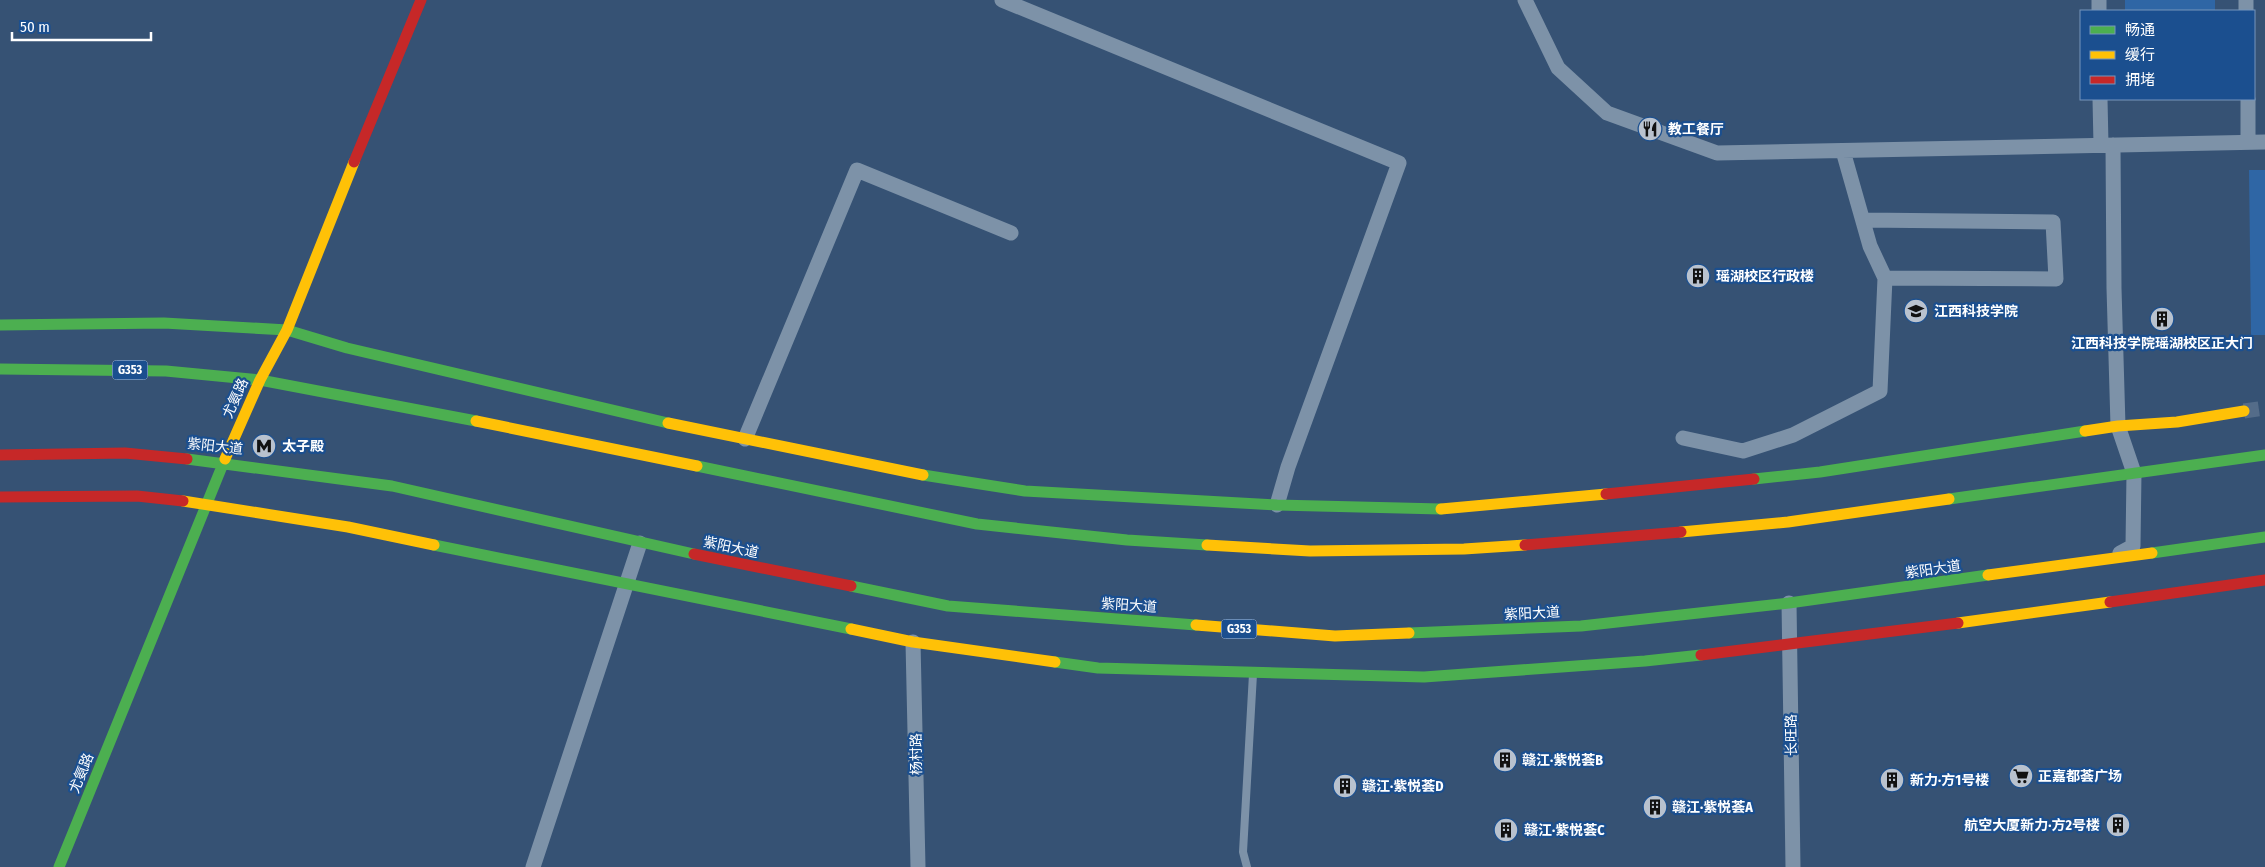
<svg xmlns="http://www.w3.org/2000/svg" width="2265" height="867" font-family="'Fira Sans Condensed','Noto Sans SC',sans-serif">
<style>
.green{fill:#2f66a5}
.lines{fill:none;stroke-linecap:round;stroke-linejoin:round}
.street-tunnel{stroke:#546c89;stroke-width:15;stroke-dasharray:15 8;stroke-linecap:butt}
.lane{stroke:#7d92a8;stroke-width:8}
.street{stroke:#7d92a8;stroke-width:15}
.fast{stroke:#4caf50;stroke-width:11}
.slow{stroke:#ffc107;stroke-width:11}
.jam{stroke:#c62828;stroke-width:11}
.labels{text-anchor:middle;stroke-width:4.5;stroke-linejoin:round;paint-order:stroke}
.shield{fill:#1b4f8f;stroke:#bbcadd;stroke-width:1}
.shield-label{font-size:12px;font-weight:bold;fill:#fff}
.poi-label{font-size:14px;font-weight:bold;fill:#fff;stroke:#1b4f8f;text-anchor:start}
.street-label{font-size:14px;fill:#fff;stroke:#1b4f8f}
</style>
<rect width="100%" height="100%" fill="#365274"/>
<!-- green -->
<path class="green" d="M 2125,0 L 2215,0 L 2215,11 L 2125,11 Z
M 2249,170 L 2265,170 L 2265,335 L 2251,335 Z"/>
<g class="lines">
<!-- street-tunnel -->
<path class="street-tunnel" d="M 2244,411 L 2265,408"/>
<!-- lane -->
<path class="lane" d="M 1247,867 L 1243,852 L 1253,674"/>
<!-- street -->
<path class="street" d="M 1002,0 L 1399,163 L 1288,467 L 1277,505
M 1525,0 L 1558,68 L 1607,113 L 1717,153 L 2265,142
M 2099,0 L 2099,11
M 2246,0 L 2246,11
M 2100,99 L 2101,145
M 2248,99 L 2248,142
M 2113,145 L 2114,288 L 2118,426 L 2134,473 L 2133,546 L 2120,553
M 1863,220 L 2053,222 L 2056,279 L 1885,278
M 1683,438 L 1743,451 L 1793,435 L 1880,391 L 1885,278 L 1870,246 L 1843,151
M 745,439 L 857,170 L 1011,233
M 1789,603 L 1793,867
M 913,642 L 918,867
M 533,867 L 640,543"/>
<!-- fast -->
<path class="fast" d="M 0,325 L 164,323 L 287,330 L 347,348 L 668,423
M 0,369 L 166,371 L 260,380 L 476,421
M 187,459 L 392,486 L 694,554
M 697,466 L 977,524 L 1127,540 L 1207,545
M 923,475 L 1025,491 L 1277,505 L 1441,509
M 1754,479 L 1820,472 L 2085,431
M 1949,499 L 2265,455
M 434,545 L 851,629
M 2152,553 L 2265,537
M 851,586 L 948,606 L 1196,625
M 1409,633 L 1581,626 L 1789,603 L 1988,575
M 1055,662 L 1098,668 L 1424,677 L 1645,661 L 1701,655
M 59,867 L 225,459"/>
<!-- slow -->
<path class="slow" d="M 476,421 L 697,466
M 668,423 L 923,475
M 2085,431 L 2118,426 L 2177,422 L 2244,411
M 225,459 L 260,380 L 287,330 L 354,162
M 183,501 L 348,527 L 434,545
M 1441,509 L 1606,494
M 1681,532 L 1788,522 L 1949,499
M 1207,545 L 1310,551 L 1464,549 L 1525,545
M 1988,575 L 2152,553
M 1958,623 L 2110,602
M 1196,625 L 1335,636 L 1409,633
M 851,629 L 913,642 L 1055,662"/>
<!-- jam -->
<path class="jam" d="M 354,162 L 421,0
M 0,455 L 125,453 L 187,459
M 1606,494 L 1754,479
M 0,497 L 137,496 L 183,501
M 1525,545 L 1681,532
M 694,554 L 851,586
M 2110,602 L 2265,580
M 1701,655 L 1958,623"/>
</g>
<!-- icons -->
<defs>
<g id="restaurant-disc" transform="scale(1.25)"><circle r="9.5" fill="#b9c2ce" stroke="#1b4f8f"/><path d="M-5-6h1v4h1v-4h1v4h1v-4h1v5L-1.5 .5V6h-2V.5L-5-1ZM5-6V6H3V1.5H1.5Q1.5-4 5-6Z" fill="#111"/></g>
<g id="building-disc" transform="scale(1.25)"><circle r="9.5" fill="#b9c2ce" stroke="#1b4f8f"/><path d="M-4-6H4V6H1V3H-1V6H-4ZM-2.5-4.3h1.7v1.8h-1.7ZM.8-4.3h1.7v1.8H.8ZM-2.5-1h1.7V.8h-1.7ZM.8-1h1.7V.8H.8Z" fill="#111"/></g>
<g id="university-disc" transform="scale(1.25)"><circle r="9.5" fill="#b9c2ce" stroke="#1b4f8f"/><path d="M0-5L7-2L0 1L-7-2ZM-4 1L0 2.5L4 1V4Q0 6-4 4Z" fill="#111"/></g>
<g id="metro-disc" transform="scale(1.25)"><circle r="9.5" fill="#b9c2ce" stroke="#1b4f8f"/><path d="M-5.5 5V-5H-3L0 0L3-5H5.5V5H3V-.5L0 4L-3-.5V5Z" fill="#111"/></g>
<g id="supermarket-disc" transform="scale(1.25)"><circle r="9.5" fill="#b9c2ce" stroke="#1b4f8f"/><path d="M-6-5.5h2.5l.6 2H6L4.5 2H-2.5L-4.4-4H-6ZM-1.5 3.2a1.3 1.3 0 1 0 .1 0ZM3 3.2a1.3 1.3 0 1 0 .1 0Z" fill="#111"/></g>
</defs>
<g fill-rule="evenodd">
<use href="#restaurant-disc" x="1650" y="129"/>
<use href="#building-disc" x="1698" y="276"/>
<use href="#university-disc" x="1916" y="311"/>
<use href="#building-disc" x="2162" y="319"/>
<use href="#metro-disc" x="264" y="446"/>
<use href="#building-disc" x="1505" y="760"/>
<use href="#supermarket-disc" x="2021" y="776"/>
<use href="#building-disc" x="1892" y="780"/>
<use href="#building-disc" x="1345" y="786"/>
<use href="#building-disc" x="1655" y="807"/>
<use href="#building-disc" x="2118" y="825"/>
<use href="#building-disc" x="1506" y="830"/>
</g>
<g class="labels">
<!-- shield labels -->
<g class="shield">
<rect x="112.5" y="360.5" width="35" height="19" rx="4"/>
<rect x="1221.5" y="619.5" width="35" height="19" rx="4"/>
</g>
<g class="shield-label">
<text x="130" y="374">G353</text>
<text x="1239" y="633">G353</text>
</g>
<!-- poi labels -->
<g class="poi-label">
<text x="1668" y="134">教工餐厅</text>
<text x="1716" y="281">瑶湖校区行政楼</text>
<text x="1934" y="316">江西科技学院</text>
<text x="2162" y="348" text-anchor="middle">江西科技学院瑶湖校区正大门</text>
<text x="282" y="451">太子殿</text>
<text x="1522" y="765">赣江·紫悦荟B</text>
<text x="2038" y="781">正嘉都荟广场</text>
<text x="1910" y="785">新力·方1号楼</text>
<text x="1362" y="791">赣江·紫悦荟D</text>
<text x="1672" y="812">赣江·紫悦荟A</text>
<text x="2100" y="830" text-anchor="end">航空大厦新力·方2号楼</text>
<text x="1524" y="835">赣江·紫悦荟C</text>
</g>
<!-- street labels -->
<g class="street-label">
<text transform="translate(235 398) rotate(-66)" y="5">尤氨路</text>
<text transform="translate(215 446) rotate(6)" y="5">紫阳大道</text>
<text transform="translate(731 547) rotate(12)" y="5">紫阳大道</text>
<text transform="translate(1933 569) rotate(-8)" y="5">紫阳大道</text>
<text transform="translate(1129 605) rotate(4)" y="5">紫阳大道</text>
<text transform="translate(1532 613) rotate(-3)" y="5">紫阳大道</text>
<text transform="translate(1791 735) rotate(-91)" y="5">长旺路</text>
<text transform="translate(916 754) rotate(-91)" y="5">杨村路</text>
<text transform="translate(81 773) rotate(-68)" y="5">尤氨路</text>
</g>
</g>
<!-- legend -->
<rect x="2080" y="10" width="175" height="90" fill="#1b4f8f" stroke="#7695bc"/>
<rect x="2090" y="26" width="25" height="8" fill="#4caf50" stroke="#7695bc"/>
<text x="2125" y="35" font-size="15" fill="#ffffff">畅通</text>
<rect x="2090" y="51" width="25" height="8" fill="#ffc107" stroke="#7695bc"/>
<text x="2125" y="60" font-size="15" fill="#ffffff">缓行</text>
<rect x="2090" y="76" width="25" height="8" fill="#c62828" stroke="#7695bc"/>
<text x="2125" y="85" font-size="15" fill="#ffffff">拥堵</text>
<!-- scale -->
<path d="M12 32v8h139v-8" fill="none" stroke="#ffffff" stroke-width="2.5"/>
<text x="20" y="32" font-size="15" fill="#ffffff" stroke="#1b4f8f" stroke-width="4" paint-order="stroke">50 m</text>
</svg>
